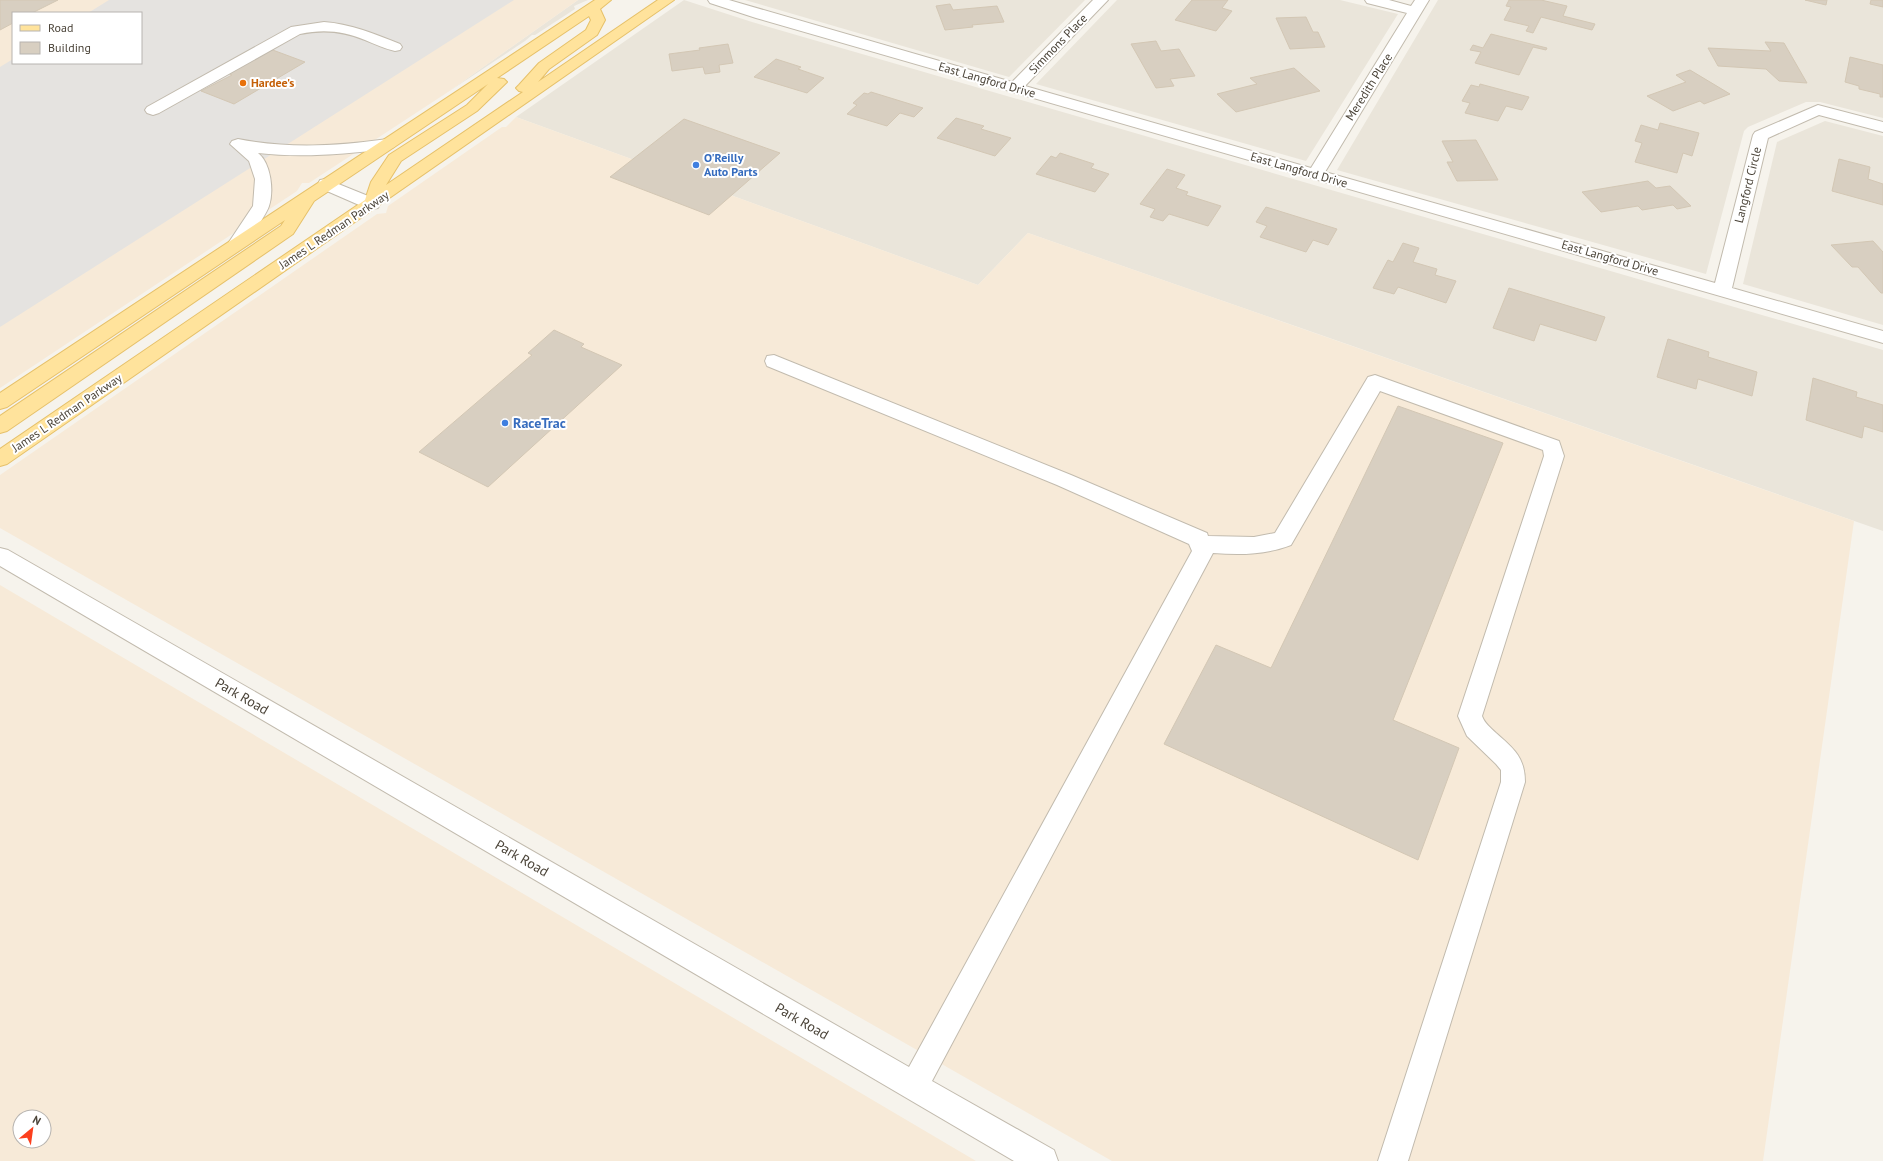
<svg xmlns="http://www.w3.org/2000/svg" width="1883" height="1161" font-family="'PT Sans',sans-serif">
<style>
.residential{fill:#eae5da}
.commercial{fill:#f7ead8;fill-rule:evenodd}
.parking{fill:#e5e3e0}
.building{fill:#d8cfc1;stroke:#d3c7b4}
.lines{fill:none;stroke-linecap:round;stroke-linejoin:round}
.minor-casing{stroke:#c2bbae;stroke-width:2}
.major-casing{stroke:#e6c16a;stroke-width:2}
.minor{fill:#fff;fill-rule:evenodd}
.major{fill:#ffe39c;fill-rule:evenodd}
.food-dot{fill:#e8710a;stroke:#fff;stroke-width:1.5}
.shop-dot{fill:#3f7fe0;stroke:#fff;stroke-width:1.5}
.labels{text-anchor:middle;stroke-width:4;stroke-linejoin:round;paint-order:stroke}
.far-street-label{font-size:12px;fill:#4b4439;stroke:#fff}
.far-food-label{font-size:12px;font-weight:bold;fill:#c56008;stroke:#fff;text-anchor:start}
.far-shop-label{font-size:12px;font-weight:bold;fill:#366cbe;stroke:#fff;text-anchor:start}
.shop-label{font-size:14px;font-weight:bold;fill:#366cbe;stroke:#fff;text-anchor:start}
.street-label{font-size:14px;fill:#4b4439;stroke:#fff}
</style>
<rect width="100%" height="100%" fill="#f6f3ec"/>
<!-- residential -->
<path class="residential" d="M 578,0 L 588,0 L 574,6 L 575,9 L 535,35 L 532,35 L 525,41 L 448,92 Z
M 684,0 L 752,22 L 1883,350 L 1883,531 L 1028,233 L 978,285 L 516,117 Z
M 745,0 L 1085,0 L 1009,77 Z
M 1117,0 L 1340,0 L 1398,14 L 1306,161 L 1036,84 Z
M 1438,0 L 1883,0 L 1883,118 L 1820,102 L 1806,102 L 1748,127 L 1744,131 L 1706,274 L 1337,170 Z
M 1825,121 L 1883,136 L 1883,325 L 1743,284 L 1777,142 Z"/>
<!-- commercial -->
<path class="commercial" d="M 0,0 L 578,0 L 448,92 L 309,183 L 302,183 L 297,191 L 0,388 ZM 13,13 L 141,13 L 141,63 L 13,63 Z
M 516,117 L 978,285 L 1028,233 L 1854,521 L 1763,1161 L 1112,1161 L 0,528 L 0,475 L 377,214 L 386,213 L 388,206 L 502,127 L 506,127 Z
M 0,585 L 976,1161 L 0,1161 ZM 20,1117 L 44,1117 L 44,1141 L 20,1141 Z"/>
<!-- parking -->
<path class="parking" d="M 109,0 L 514,0 L 0,327 L 0,67 L 13,59 L 13,63 L 141,63 L 141,13 L 88,13 Z"/>
<!-- building -->
<path class="building" d="M 0,0 L 58,0 L 32,13 L 13,13 L 13,23 L 0,30 Z
M 1192,0 L 1228,0 L 1222,8 L 1232,11 L 1216,31 L 1175,20 Z
M 1509,0 L 1541,0 L 1567,6 L 1563,16 L 1595,24 L 1592,30 L 1541,17 L 1533,33 L 1526,31 L 1529,26 L 1504,20 L 1511,7 L 1506,6 Z
M 1805,0 L 1827,0 L 1826,5 Z
M 1871,0 L 1883,0 L 1883,7 L 1870,4 Z
M 950,4 L 953,10 L 997,6 L 1004,22 L 972,25 L 973,27 L 945,30 L 936,6 Z
M 1306,17 L 1313,32 L 1318,32 L 1325,47 L 1290,49 L 1276,18 Z
M 1491,34 L 1547,48 L 1546,50 L 1533,47 L 1519,75 L 1475,63 L 1481,52 L 1470,50 L 1473,45 L 1483,48 Z
M 1156,41 L 1161,51 L 1179,49 L 1195,76 L 1170,79 L 1174,86 L 1156,88 L 1131,44 Z
M 1765,42 L 1784,43 L 1807,83 L 1779,81 L 1766,69 L 1718,66 L 1708,48 L 1771,51 Z
M 728,44 L 733,63 L 719,65 L 720,72 L 705,74 L 703,67 L 672,71 L 669,54 L 700,50 L 699,48 Z
M 270,49 L 305,62 L 234,104 L 201,91 L 232,75 L 227,73 L 244,63 L 246,64 Z
M 1850,57 L 1883,65 L 1883,97 L 1880,97 L 1880,94 L 1859,89 L 1859,86 L 1845,82 Z
M 776,59 L 801,67 L 798,69 L 824,78 L 807,93 L 754,77 Z
M 1294,68 L 1320,91 L 1236,112 L 1217,94 L 1257,84 L 1250,78 Z
M 1690,70 L 1730,94 L 1704,104 L 1700,101 L 1673,111 L 1647,96 L 1686,82 L 1676,75 Z
M 1480,84 L 1529,97 L 1522,110 L 1506,106 L 1498,121 L 1465,113 L 1470,103 L 1462,101 L 1471,85 L 1479,87 Z
M 871,92 L 923,108 L 914,117 L 900,113 L 887,126 L 847,114 L 857,105 L 853,103 L 864,93 L 868,94 Z
M 956,118 L 984,126 L 981,129 L 1011,138 L 995,156 L 937,138 Z
M 684,119 L 780,153 L 709,215 L 610,177 Z
M 1660,123 L 1699,133 L 1692,156 L 1683,153 L 1677,173 L 1635,162 L 1642,143 L 1635,141 L 1641,125 L 1658,130 Z
M 1476,140 L 1498,180 L 1457,181 L 1447,162 L 1453,162 L 1442,141 Z
M 1060,153 L 1094,164 L 1091,168 L 1109,174 L 1095,192 L 1036,174 L 1051,156 L 1056,158 Z
M 1839,159 L 1870,167 L 1868,179 L 1883,184 L 1883,205 L 1832,191 Z
M 1167,169 L 1185,175 L 1176,188 L 1188,192 L 1186,195 L 1221,206 L 1208,226 L 1169,214 L 1163,221 L 1150,217 L 1155,209 L 1140,204 Z
M 1648,181 L 1656,188 L 1670,186 L 1691,206 L 1677,209 L 1673,205 L 1642,210 L 1638,206 L 1601,212 L 1582,192 Z
M 1266,207 L 1337,229 L 1328,245 L 1313,240 L 1306,252 L 1260,237 L 1267,226 L 1256,222 Z
M 1873,241 L 1883,252 L 1883,293 L 1881,293 L 1858,267 L 1852,267 L 1831,245 Z
M 1403,243 L 1419,248 L 1413,262 L 1437,269 L 1435,275 L 1456,281 L 1446,303 L 1398,287 L 1394,294 L 1373,288 L 1388,260 L 1393,262 Z
M 1509,288 L 1605,317 L 1596,341 L 1540,324 L 1534,341 L 1493,328 Z
M 554,330 L 584,344 L 581,347 L 622,365 L 488,487 L 419,452 L 532,355 L 528,353 Z
M 1668,339 L 1709,352 L 1708,357 L 1757,372 L 1752,396 L 1698,379 L 1696,389 L 1657,377 Z
M 1813,378 L 1857,392 L 1856,397 L 1883,405 L 1883,432 L 1864,426 L 1862,438 L 1806,420 Z
M 1398,406 L 1503,443 L 1393,720 L 1459,748 L 1418,860 L 1164,744 L 1216,645 L 1271,668 Z"/>
<g class="lines">
<!-- minor casing -->
<g class="minor-casing">
<path id="minor" d="M 708,0 L 729,0 L 1012,82 L 1093,0 L 1108,0 L 1025,86 L 1311,168 L 1407,13 L 1367,3 L 1365,0 L 1389,0 L 1411,6 L 1415,0 L 1429,0 L 1325,172 L 1715,283 L 1753,135 L 1755,132 L 1818,105 L 1883,122 L 1883,132 L 1819,115 L 1768,138 L 1732,288 L 1883,331 L 1883,343 L 756,18 L 710,3 Z
M 324,22 C 351,24 375,34 400,44 L 402,47 L 400,50 L 395,51 C 385,49 375,44 365,40 C 344,31 323,29 300,34 L 159,113 L 153,115 L 147,113 L 145,110 L 147,107 L 291,27 Z
M 238,139 C 289,149 337,146 388,139 L 394,141 L 396,144 L 394,147 L 388,149 C 344,154 302,158 258,153 C 271,163 274,191 269,206 C 266,216 250,236 244,246 L 238,247 L 232,246 L 229,242 L 253,206 L 255,179 L 249,161 L 230,144 L 232,141 Z
M 326,179 L 378,200 L 380,204 L 378,208 L 372,209 L 366,208 L 320,188 L 318,184 L 320,180 Z
M 774,355 L 1071,475 L 1207,533 L 1208,536 L 1254,537 L 1275,533 L 1368,377 L 1375,375 L 1559,441 L 1564,456 L 1482,716 C 1485,724 1490,727 1496,733 C 1513,748 1525,757 1525,782 L 1408,1161 L 1378,1161 L 1501,782 L 1501,770 L 1496,764 L 1467,736 L 1458,716 L 1544,456 L 1543,450 L 1380,391 L 1291,545 C 1265,555 1240,555 1213,553 L 932,1081 L 1054,1150 L 1058,1161 L 1014,1161 L 0,566 L 0,548 L 8,550 L 909,1067 L 1192,551 L 1189,544 L 1057,485 L 767,366 L 765,361 L 767,356 Z"/>
</g>
<!-- major casing -->
<g class="major-casing">
<path id="major" d="M 595,0 L 611,0 L 600,9 L 605,20 L 597,35 L 549,69 L 538,82 L 658,0 L 674,0 L 7,464 L 0,466 L 0,449 L 365,200 L 371,182 L 389,155 L 467,105 L 488,84 L 314,201 L 293,234 L 7,431 L 0,433 L 0,416 L 281,226 L 285,220 L 7,407 L 0,409 L 0,393 ZM 589,16 L 591,20 L 586,30 L 539,63 L 519,85 L 516,88 L 519,91 L 523,92 L 386,185 L 401,161 L 477,111 L 507,82 L 504,79 L 497,78 Z"/>
</g>
<!-- minor -->
<use href="#minor" class="minor"/>
<!-- major -->
<use href="#major" class="major"/>
</g>
<!-- markers -->
<circle class="food-dot" cx="243" cy="83" r="4"/>
<g class="shop-dot">
<circle cx="696" cy="165" r="4"/>
<circle cx="505" cy="423" r="4"/>
</g>
<g class="labels">
<!-- far-street labels -->
<g class="far-street-label">
<text transform="translate(1058 44) rotate(-46)" y="4">Simmons Place</text>
<text transform="translate(987 80) rotate(16)" y="4">East Langford Drive</text>
<text transform="translate(1369 87) rotate(-58)" y="4">Meredith Place</text>
<text transform="translate(1299 170) rotate(16)" y="4">East Langford Drive</text>
<text transform="translate(1748 185) rotate(-76)" y="4">Langford Circle</text>
<text transform="translate(334 230) rotate(-34)" y="4">James L Redman Parkway</text>
<text transform="translate(1610 258) rotate(16)" y="4">East Langford Drive</text>
<text transform="translate(67 413) rotate(-34)" y="4">James L Redman Parkway</text>
</g>
<!-- far-food labels -->
<g class="far-food-label">
<text x="251" y="87">Hardee's</text>
</g>
<!-- far-shop labels -->
<g class="far-shop-label">
<text x="704" y="162">O'Reilly<tspan x="704" dy="14">Auto Parts</tspan></text>
</g>
<!-- shop labels -->
<g class="shop-label">
<text x="513" y="428">RaceTrac</text>
</g>
<!-- street labels -->
<g class="street-label">
<text transform="translate(242 696) rotate(30)" y="5">Park Road</text>
<text transform="translate(522 858) rotate(30)" y="5">Park Road</text>
<text transform="translate(802 1021) rotate(30)" y="5">Park Road</text>
</g>
</g>
<!-- legend -->
<rect x="12" y="12" width="130" height="52" fill="#ffffff" stroke="#b7b4b0"/>
<rect x="20" y="25" width="20" height="6" fill="#ffe39c" stroke="#b7b4b0"/>
<text x="48" y="32" font-size="12" fill="#4b4439">Road</text>
<rect x="20" y="42" width="20" height="12" fill="#d8cfc1" stroke="#b7b4b0"/>
<text x="48" y="52" font-size="12" fill="#4b4439">Building</text>
<!-- north arrow -->
<g transform="translate(32 1129) rotate(29)"><circle r="19" fill="#ffffff" stroke="#b7b4b0"/>
<path d="M0-3L7 15L0 10L-7 15Z" fill="#fc3f1d"/>
<text y="-6" font-size="11" font-weight="bold" text-anchor="middle" fill="#4b4439">N</text>
</g>
</svg>
